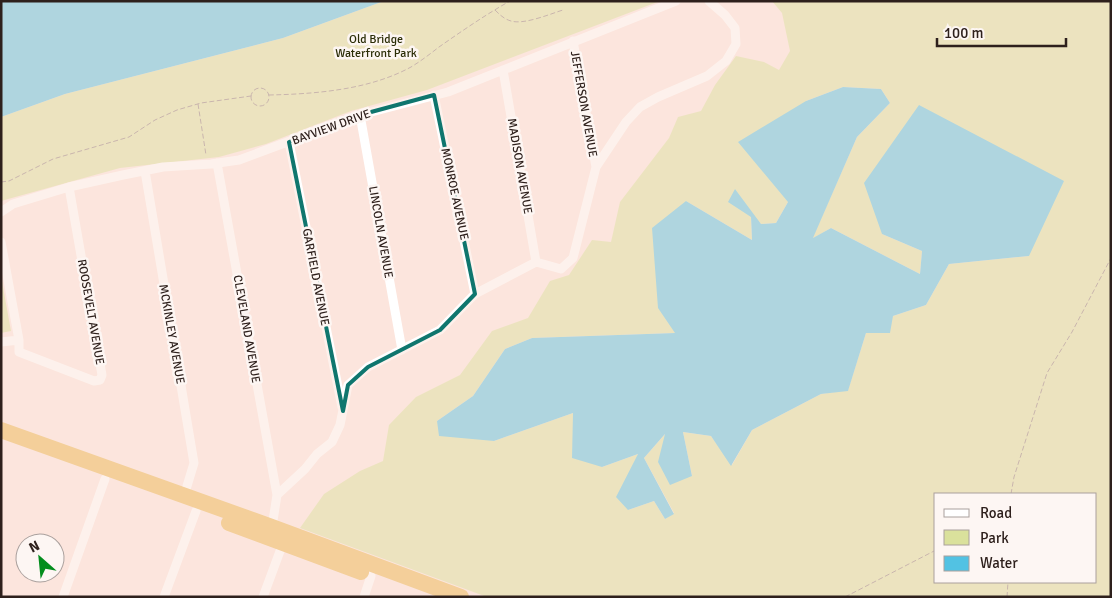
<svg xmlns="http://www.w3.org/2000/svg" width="1112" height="598" font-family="Signika,sans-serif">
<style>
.green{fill:#dae19c;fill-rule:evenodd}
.water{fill:#52c2e3}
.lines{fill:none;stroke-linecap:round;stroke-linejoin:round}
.path{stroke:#8c7a74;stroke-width:1;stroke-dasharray:5 2.5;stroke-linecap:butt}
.street{stroke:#fff;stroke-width:9}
.highway{stroke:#eab349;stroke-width:16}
.marked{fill:none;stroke:#0f766e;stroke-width:4;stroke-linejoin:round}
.labels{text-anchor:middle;stroke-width:5;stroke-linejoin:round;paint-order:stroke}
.park-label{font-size:12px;fill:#2b2d07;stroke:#fdf6f3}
.street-label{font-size:12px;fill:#2e201c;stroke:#fdf6f3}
</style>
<rect width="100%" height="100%" fill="#fce5dd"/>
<!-- green -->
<path class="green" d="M 384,1 L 660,1 L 427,90 L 351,111 L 266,144 L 219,157 L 120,168 L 1,201 L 1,117 L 65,94 L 283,38 Z
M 772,1 L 1111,1 L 1111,597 L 487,597 L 300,528 L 324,494 L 360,471 L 383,461 L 389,425 L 416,397 L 460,375 L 492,331 L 528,318 L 550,281 L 569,275 L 592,240 L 611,242 L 620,202 L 669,138 L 678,117 L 701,111 L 715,85 L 736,56 L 764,62 L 779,70 L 790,51 L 782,13 ZM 843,87 L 881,89 L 890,103 L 857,137 L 812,239 L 831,228 L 920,274 L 922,251 L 882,234 L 1029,256 L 949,264 L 926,305 L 893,316 L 866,333 L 848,390 L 821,394 L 752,430 L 732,465 L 711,436 L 683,432 L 692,476 L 666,433 L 644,458 L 674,513 L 665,519 L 654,501 L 628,510 L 638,454 L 602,467 L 573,413 L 494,441 L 437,421 L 473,396 L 505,349 L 532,338 L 675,333 L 686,201 L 752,240 L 751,217 L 761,224 L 776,223 L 788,202 L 806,101 ZM 936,494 L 1096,494 L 1096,582 L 936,582 Z
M 1,276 L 11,331 L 1,333 Z"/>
<!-- water -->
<path class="water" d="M 1,1 L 384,1 L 283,38 L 65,94 L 1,117 Z
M 843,87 L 881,89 L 890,103 L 857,137 L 813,238 L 831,228 L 920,274 L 922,251 L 882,234 L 864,183 L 919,105 L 1064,181 L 1029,256 L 949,264 L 926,305 L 893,316 L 890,333 L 866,333 L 848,391 L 821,394 L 752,430 L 731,466 L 711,436 L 683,432 L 692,476 L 670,485 L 658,462 L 665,434 L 644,458 L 674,514 L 665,519 L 654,501 L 628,510 L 616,497 L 638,454 L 602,467 L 572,458 L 573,413 L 494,441 L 439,436 L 437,421 L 473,396 L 505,349 L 532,338 L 675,333 L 658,308 L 652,228 L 686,201 L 752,240 L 751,217 L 728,202 L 735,189 L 761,224 L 776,223 L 788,202 L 738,142 L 806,101 Z"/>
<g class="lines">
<!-- path -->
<path class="path" d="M 495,10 C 500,15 504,19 511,21 C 524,25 550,14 563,10
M251 97a9 9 0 1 1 18 0a9 9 0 1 1-18 0Z
M 269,95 C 315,94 369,90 411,67 C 421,61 430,54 439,47 C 462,31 485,15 510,1
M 198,104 L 206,155
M 1,182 L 9,181 L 53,159 L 129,137 L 155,120 L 177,110 L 201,103 L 251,96
M 1011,494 L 1014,477 L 1047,373 L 1072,332 L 1111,258
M 845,597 L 936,550
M 1007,597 L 1008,582"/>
<!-- street -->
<path class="street" d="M 573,41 L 596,167
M 503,70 L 536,262
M 434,95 L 475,294
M 360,115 L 402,350
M 289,142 L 342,407
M 217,163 L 277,495
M 145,171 L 194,463 L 184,496
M 1,212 L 13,204 L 69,187 L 123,175 L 163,167 L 211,164 L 239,160 L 360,115 L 448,92 L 676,1
M 1,242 L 19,340 L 19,352 L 94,381 L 100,380 L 102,375 L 69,187
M 1,342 L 19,340
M 272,527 L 277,495 L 305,469 L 317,454 L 332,442 L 340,425 L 348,385 L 368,367 L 440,330 L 475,294 L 536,262 L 561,269 L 573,258 L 596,167 L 626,122 L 640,107 L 658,97 L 707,76 L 726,61 L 736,44 L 735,28 L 725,15 L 709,1
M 63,597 L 105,479
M 164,597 L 196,511
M 263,597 L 283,543
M 364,597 L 371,576"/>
<!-- highway -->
<path class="highway" d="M 1,430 L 272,527 L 461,597
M 229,523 L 361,572"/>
</g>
<!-- marked area -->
<path d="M0 0H1112V598H0ZM 434,95 L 475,294 L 440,330 L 368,367 L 348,385 L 343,411 L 289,142 L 360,115 Z" fill="#fce5dd" fill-opacity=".55" fill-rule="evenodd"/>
<path class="marked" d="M 434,95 L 475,294 L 440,330 L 368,367 L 348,385 L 343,411 L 289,142 L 360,115 Z"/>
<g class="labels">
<!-- park labels -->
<g class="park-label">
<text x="376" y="43">Old Bridge<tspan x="376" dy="14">Waterfront Park</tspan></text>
</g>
<!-- street labels -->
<g class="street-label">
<text transform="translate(584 104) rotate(80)" y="4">JEFFERSON AVENUE</text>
<text transform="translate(331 127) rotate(-20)" y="4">BAYVIEW DRIVE</text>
<text transform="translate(520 166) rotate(80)" y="4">MADISON AVENUE</text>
<text transform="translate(455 194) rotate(78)" y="4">MONROE AVENUE</text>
<text transform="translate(381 232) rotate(80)" y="4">LINCOLN AVENUE</text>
<text transform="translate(316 277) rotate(79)" y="4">GARFIELD AVENUE</text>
<text transform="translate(91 312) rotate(80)" y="4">ROOSEVELT AVENUE</text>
<text transform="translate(247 329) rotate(80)" y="4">CLEVELAND AVENUE</text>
<text transform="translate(172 334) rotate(80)" y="4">MCKINLEY AVENUE</text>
</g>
</g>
<!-- border -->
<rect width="1112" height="598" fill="none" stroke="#2e201c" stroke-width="5"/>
<!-- legend -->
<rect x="934" y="493" width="162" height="90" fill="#fdf6f3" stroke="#aaa09d"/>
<rect x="944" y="509" width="25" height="8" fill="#ffffff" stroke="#aaa09d"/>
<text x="980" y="518" font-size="15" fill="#2e201c">Road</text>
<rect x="944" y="530" width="25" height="15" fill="#dae19c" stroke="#aaa09d"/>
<text x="980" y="543" font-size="15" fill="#2e201c">Park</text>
<rect x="944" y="556" width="25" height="15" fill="#52c2e3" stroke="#aaa09d"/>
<text x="980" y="568" font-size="15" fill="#2e201c">Water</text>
<!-- north arrow -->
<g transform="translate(40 558) rotate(333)"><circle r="24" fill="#fdf6f3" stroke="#aaa09d"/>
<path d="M0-4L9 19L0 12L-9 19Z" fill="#038d1d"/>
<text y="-8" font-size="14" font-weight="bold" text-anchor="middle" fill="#2e201c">N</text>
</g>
<!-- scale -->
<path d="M937 38v8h129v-8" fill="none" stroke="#2e201c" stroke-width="2.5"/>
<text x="944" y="38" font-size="15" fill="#2e201c" stroke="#fdf6f3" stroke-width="4" paint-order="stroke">100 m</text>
</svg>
